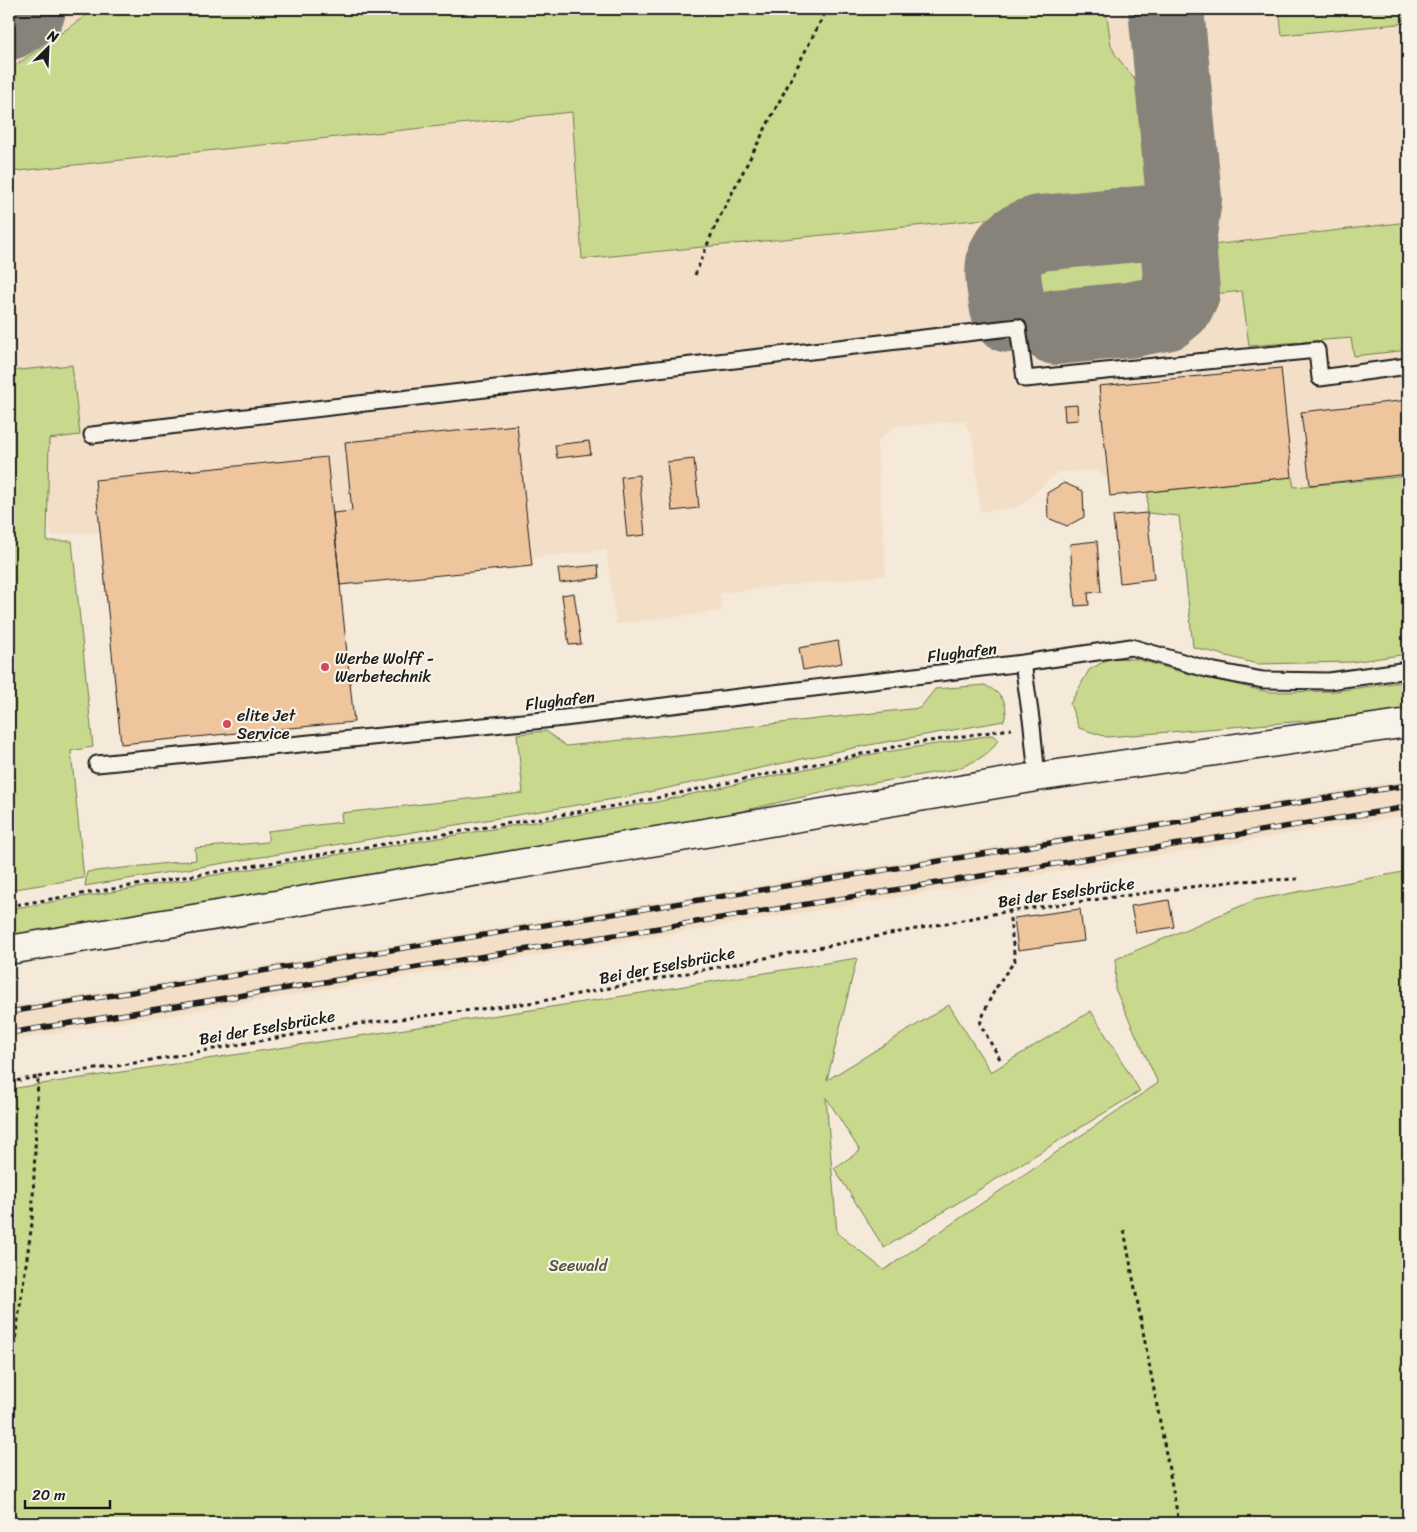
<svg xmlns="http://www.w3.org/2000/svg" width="1417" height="1532" font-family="Sriracha,sans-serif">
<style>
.built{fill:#f3dfc7}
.green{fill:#c8d88c;stroke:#727a54}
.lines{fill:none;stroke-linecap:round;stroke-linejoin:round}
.taxiway{stroke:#88837a;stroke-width:76}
.building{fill:#efc59e;stroke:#1c1c1c}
.lane-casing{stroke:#1c1c1c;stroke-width:19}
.secondary-casing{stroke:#1c1c1c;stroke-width:31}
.path{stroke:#1c1c1c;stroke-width:3;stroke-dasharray:4 4;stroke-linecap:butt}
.lane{stroke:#f7f3e8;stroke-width:15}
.secondary{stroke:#f7f3e8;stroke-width:28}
.rail-casing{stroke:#1c1c1c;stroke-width:5.5}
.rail{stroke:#f7f3e8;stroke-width:4;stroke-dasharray:11;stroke-linecap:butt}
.poi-dot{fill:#d1495b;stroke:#f7f3e8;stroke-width:2}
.labels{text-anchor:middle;stroke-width:4.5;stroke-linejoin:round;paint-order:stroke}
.street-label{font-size:16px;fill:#1c1c1c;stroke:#f7f3e8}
.poi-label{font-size:16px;fill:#1c1c1c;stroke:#f7f3e8;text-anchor:start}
.park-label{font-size:16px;fill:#50543e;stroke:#f7f3e8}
</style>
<rect width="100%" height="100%" fill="#f5ead9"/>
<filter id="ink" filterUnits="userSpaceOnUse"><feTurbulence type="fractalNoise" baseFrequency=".02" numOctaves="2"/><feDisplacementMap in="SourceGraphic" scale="10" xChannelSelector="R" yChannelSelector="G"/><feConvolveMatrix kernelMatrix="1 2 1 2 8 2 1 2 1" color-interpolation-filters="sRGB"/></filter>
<g filter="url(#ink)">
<!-- built -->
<path class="built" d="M 9,9 L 1408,9 L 1408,474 L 1293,487 L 1292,477 L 1110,496 L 1109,481 L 1097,471 L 1058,472 L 1019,507 L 980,512 L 972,436 L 964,421 L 893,427 L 877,442 L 886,575 L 720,593 L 722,611 L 616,624 L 606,550 L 531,558 L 532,566 L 340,585 L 333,513 L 51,536 L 39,401 L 9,404 Z
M 1408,780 L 1408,815 L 9,1041 L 9,1007 Z"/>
<!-- green -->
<path class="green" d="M 95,9 L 1106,9 L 1111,45 L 1115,54 L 1145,93 L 1157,202 L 582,259 L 572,112 L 9,172 L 9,70 Z
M 1279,9 L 1408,9 L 1408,23 L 1282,35 Z
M 1408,222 L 1408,350 L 1354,356 L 1351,338 L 1249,346 L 1242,291 L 1214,294 L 1199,287 L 1196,265 L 1212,245 Z
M 1145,246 L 1158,265 L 1160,286 L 1149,299 L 1017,311 L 1015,269 L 1027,255 Z
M 72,365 L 80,435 L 49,439 L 47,541 L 72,541 L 93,747 L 71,751 L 84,878 L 9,890 L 9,371 Z
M 1408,476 L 1408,654 L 1352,662 L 1257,664 L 1193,647 L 1179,516 L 1147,513 L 1148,492 L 1292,477 L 1294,487 Z
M 1110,658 L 1137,659 L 1178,671 L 1268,692 L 1336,691 L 1408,681 L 1408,709 L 1356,717 L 1107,737 L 1079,728 L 1070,704 L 1089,670 Z
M 985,685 C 1000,693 1010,702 1004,721 L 858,747 L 626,797 L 85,886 L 87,872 L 196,860 L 195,848 L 268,842 L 268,831 L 342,822 L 341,813 L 523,793 L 517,734 L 546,731 L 566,746 L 920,708 L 935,689 Z
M 992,735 L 998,739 C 992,755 970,764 956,769 L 838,789 L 689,823 L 9,938 L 9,909 L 656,802 L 873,754 Z
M 1408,871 L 1408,1523 L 9,1523 L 9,1089 L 623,996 L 857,958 L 827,1080 L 949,1005 L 991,1072 L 1091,1011 L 1140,1091 L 884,1248 L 834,1168 L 860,1151 L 826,1097 L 837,1233 L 884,1270 L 1158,1083 L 1115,989 L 1116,959 L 1255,900 Z"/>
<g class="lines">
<!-- taxiway -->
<path class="taxiway" d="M 9,22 L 28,9
M 1009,315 C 1003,274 991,247 1040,233 L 1161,222 C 1175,217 1179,211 1184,198
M 1056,327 L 1128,320 L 1165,313 L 1176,304 L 1182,292 L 1178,242 L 1184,198 L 1166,9"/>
</g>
<!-- building -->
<path class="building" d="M 1281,368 L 1292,477 L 1110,496 L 1099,386 Z
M 1408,400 L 1408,474 L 1310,485 L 1301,412 Z
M 1077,405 L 1078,420 L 1065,421 L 1064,406 Z
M 517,425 L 532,566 L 340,585 L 333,513 L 352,511 L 345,442 Z
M 589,441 L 591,454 L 557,458 L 555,445 Z
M 327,457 L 354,722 L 121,744 L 95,480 Z
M 694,459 L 699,508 L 672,511 L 667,462 Z
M 639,475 L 645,535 L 627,537 L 621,477 Z
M 1064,483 L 1083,491 L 1084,517 L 1067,526 L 1048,518 L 1047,493 Z
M 1147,513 L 1154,579 L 1120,583 L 1113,516 Z
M 1097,541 L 1101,592 L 1088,593 L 1089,605 L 1075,606 L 1070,544 Z
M 598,565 L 599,578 L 560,583 L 558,569 Z
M 574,593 L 581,644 L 569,645 L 562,595 Z
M 838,641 L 842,663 L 803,670 L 799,648 Z
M 1169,900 L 1174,927 L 1136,933 L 1131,906 Z
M 1080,909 L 1084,941 L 1018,950 L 1014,918 Z"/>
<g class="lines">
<!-- lane casing -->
<g class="lane-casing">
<path id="lane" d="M 92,435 L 1018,327 L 1025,379 L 1317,350 L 1320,378 L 1408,366
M 1023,663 L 1032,726 L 1037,777
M 97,764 L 564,718 L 1023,663 L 1131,647 L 1210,670 L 1263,680 L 1329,681 L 1408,670"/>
</g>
<!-- secondary casing -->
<g class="secondary-casing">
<path id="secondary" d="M 9,950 L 1037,777 L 1408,723"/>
</g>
<!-- path -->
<path class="path" d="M 695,275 L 715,226 L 827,9
M 9,906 L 638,802 L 903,745 L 1011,729
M 1000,1059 L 980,1024 C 989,998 998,982 1015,961 L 1009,911
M 38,1077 L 117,1066 L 350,1025 L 537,1002 L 1009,911 L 1236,881 L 1300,879
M 9,1082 L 38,1077 L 32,1223 L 9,1382
M 1124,1230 L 1179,1523"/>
<!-- lane -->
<use href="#lane" class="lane"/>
<!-- secondary -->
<use href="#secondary" class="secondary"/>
<!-- rail casing -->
<g class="rail-casing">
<path id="rail" d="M 9,1012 L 1408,785
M 9,1033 L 1408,807"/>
</g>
<!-- rail -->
<use href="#rail" class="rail"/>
</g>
</g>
<!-- markers -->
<g class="poi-dot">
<circle cx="325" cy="667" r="5"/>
<circle cx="227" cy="724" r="5"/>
</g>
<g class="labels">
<!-- street labels -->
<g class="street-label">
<text transform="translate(962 652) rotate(-7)" y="6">Flughafen</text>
<text transform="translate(560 700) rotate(-7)" y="6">Flughafen</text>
<text transform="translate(1066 892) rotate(-8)" y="6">Bei der Eselsbrücke</text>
<text transform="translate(667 965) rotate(-11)" y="6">Bei der Eselsbrücke</text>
<text transform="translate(267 1027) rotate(-10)" y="6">Bei der Eselsbrücke</text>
</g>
<!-- poi labels -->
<g class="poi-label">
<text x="335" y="664">Werbe Wolff -<tspan x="335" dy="18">Werbetechnik</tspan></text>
<text x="237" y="721">elite Jet<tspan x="237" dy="18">Service</tspan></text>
</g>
<!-- park labels -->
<g class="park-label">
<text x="578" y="1271">Seewald</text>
</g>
</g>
<!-- margin -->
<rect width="1417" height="1532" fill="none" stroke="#f7f3e8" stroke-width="30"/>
<rect x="15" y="15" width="1387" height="1502" fill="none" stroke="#1c1c1c" stroke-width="2" filter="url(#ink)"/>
<!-- north arrow -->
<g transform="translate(48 48) rotate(24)" stroke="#f7f3e8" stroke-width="4" paint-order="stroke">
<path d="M0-4L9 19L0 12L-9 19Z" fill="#1c1c1c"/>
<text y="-8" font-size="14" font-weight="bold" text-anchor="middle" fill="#1c1c1c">N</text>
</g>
<!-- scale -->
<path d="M25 1500v8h85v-8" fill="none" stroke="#1c1c1c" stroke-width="2.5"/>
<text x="32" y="1500" font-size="15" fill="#1c1c1c" stroke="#f7f3e8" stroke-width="4" paint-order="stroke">20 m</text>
</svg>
